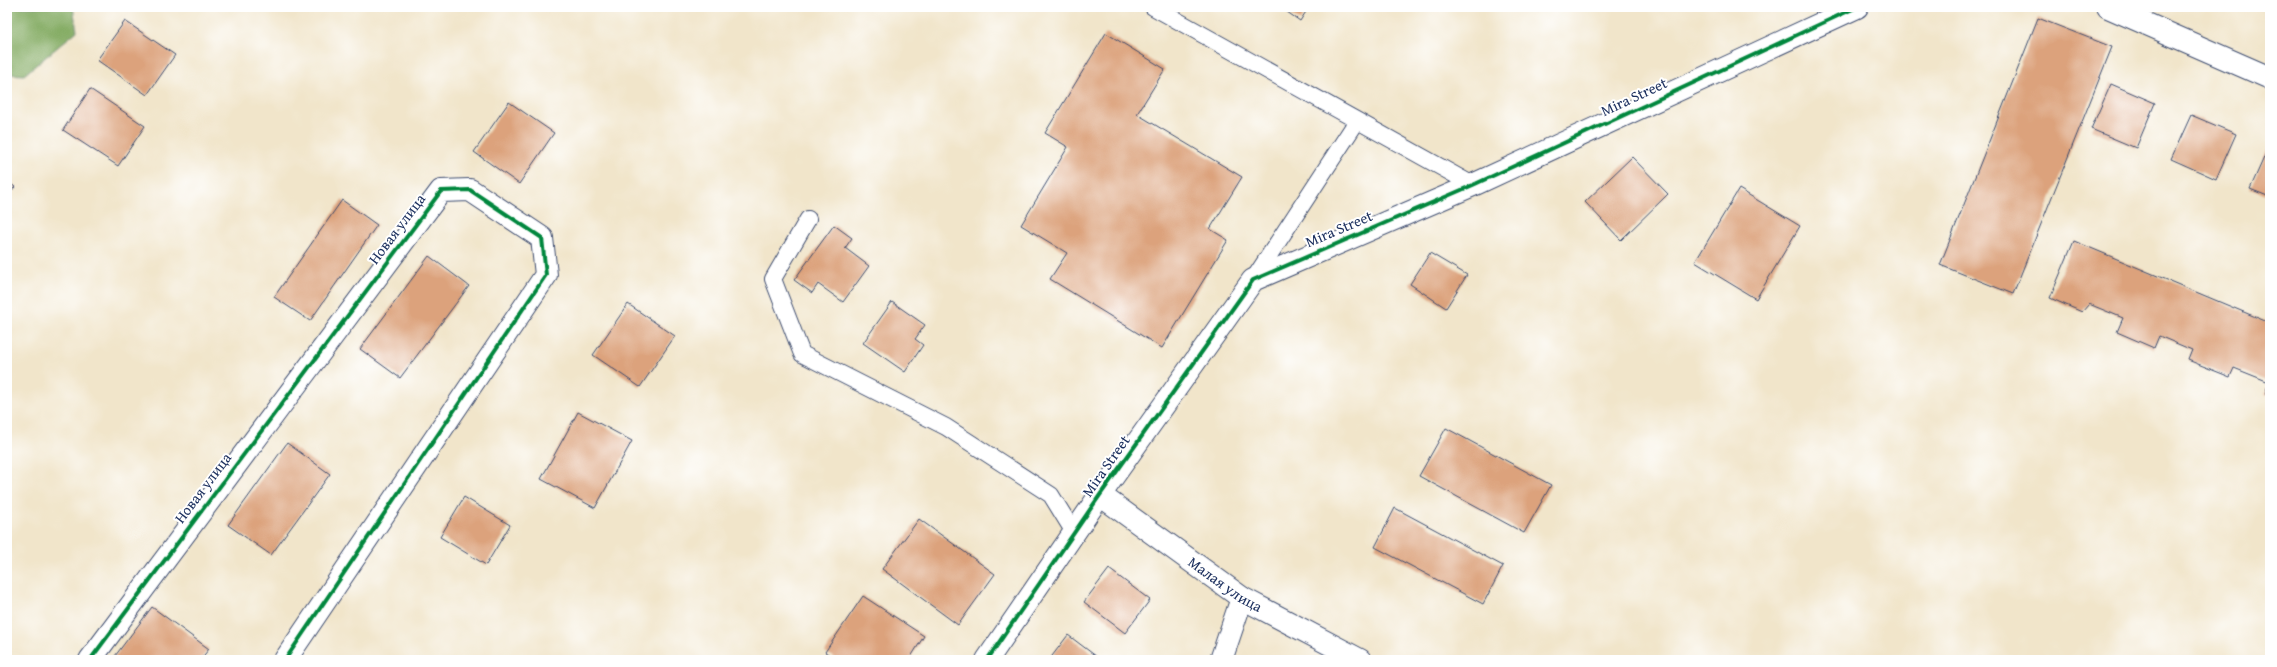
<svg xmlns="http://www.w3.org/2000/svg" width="2277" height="667" font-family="'Gentium Book Plus',serif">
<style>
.forest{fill:#84ac63;stroke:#506e60}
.building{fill:#dca27b}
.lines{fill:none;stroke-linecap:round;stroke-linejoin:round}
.lane-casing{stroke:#3b4a6e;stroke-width:18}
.street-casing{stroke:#3b4a6e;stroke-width:24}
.lane{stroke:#fff;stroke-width:16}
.street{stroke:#fff;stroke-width:22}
.cycleway-casing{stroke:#fff;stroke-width:6}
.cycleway{stroke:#00873e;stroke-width:4}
.labels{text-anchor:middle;stroke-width:4;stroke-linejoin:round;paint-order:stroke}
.street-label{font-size:15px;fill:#1b2f5e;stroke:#fff}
</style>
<rect width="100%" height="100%" fill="#fff"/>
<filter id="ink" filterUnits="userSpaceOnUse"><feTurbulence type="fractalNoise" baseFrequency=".025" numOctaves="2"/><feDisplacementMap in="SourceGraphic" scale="8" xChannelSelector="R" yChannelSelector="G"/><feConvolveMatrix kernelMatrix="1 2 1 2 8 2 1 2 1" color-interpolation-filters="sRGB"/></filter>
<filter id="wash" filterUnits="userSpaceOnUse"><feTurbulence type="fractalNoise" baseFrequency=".012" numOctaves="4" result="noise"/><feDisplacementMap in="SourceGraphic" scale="16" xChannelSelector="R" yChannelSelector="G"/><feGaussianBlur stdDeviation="0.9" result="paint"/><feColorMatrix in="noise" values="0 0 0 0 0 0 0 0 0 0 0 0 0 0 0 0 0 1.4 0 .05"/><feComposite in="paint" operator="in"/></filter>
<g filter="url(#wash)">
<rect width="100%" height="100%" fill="#f1e5ca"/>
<!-- forest -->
<path class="forest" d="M 7,7 L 73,7 L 77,31 L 24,75 L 7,74 Z"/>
<g id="blocks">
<!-- building -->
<path class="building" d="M 1280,7 L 1309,7 L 1300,21 Z
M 2038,18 L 2112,47 L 2013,294 L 1940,265 Z
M 125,21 L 175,55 L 147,95 L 97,60 Z
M 1106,33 L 1165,69 L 1137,114 L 1242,177 L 1210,229 L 1228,240 L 1162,348 L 1050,279 L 1067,253 L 1021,225 L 1068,147 L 1045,133 Z
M 2111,84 L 2155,103 L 2136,148 L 2091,129 Z
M 90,89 L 145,126 L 118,166 L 63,130 Z
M 509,102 L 554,133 L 519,184 L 474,152 Z
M 2191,115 L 2236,134 L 2216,179 L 2171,159 Z
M 2270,144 L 2270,197 L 2250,189 Z
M 1632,157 L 1668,194 L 1621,240 L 1585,202 Z
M 7,181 L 15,187 L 7,196 Z
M 1739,189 L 1800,226 L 1756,299 L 1695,262 Z
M 342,200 L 377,225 L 310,321 L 274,297 Z
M 834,225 L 852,238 L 845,248 L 869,266 L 843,302 L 818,284 L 812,293 L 794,280 Z
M 2074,241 L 2270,323 L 2270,396 L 2265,394 L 2269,382 L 2234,368 L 2230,377 L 2188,360 L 2192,350 L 2159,336 L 2154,348 L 2117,332 L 2123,318 L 2089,304 L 2082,312 L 2050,298 Z
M 1430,253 L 1467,275 L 1446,308 L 1410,284 Z
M 429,256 L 469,286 L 400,378 L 360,349 Z
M 892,302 L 925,325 L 915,339 L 923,345 L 905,372 L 863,343 Z
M 628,304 L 675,336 L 640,387 L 593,355 Z
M 578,412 L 632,441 L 595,508 L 541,479 Z
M 1446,428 L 1551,485 L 1524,533 L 1419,476 Z
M 287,443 L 330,474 L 271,555 L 228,525 Z
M 464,497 L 510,525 L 486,565 L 440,537 Z
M 1395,508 L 1503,566 L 1483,604 L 1375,547 Z
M 919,519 L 995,574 L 958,625 L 882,569 Z
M 1109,569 L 1150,600 L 1125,633 L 1084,602 Z
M 863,596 L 924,636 L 909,660 L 838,660 L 825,652 Z
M 152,607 L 209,649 L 200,660 L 112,660 Z
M 1068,635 L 1101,660 L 1049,660 Z"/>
</g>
</g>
<g filter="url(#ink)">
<use href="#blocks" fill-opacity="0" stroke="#3b4a6e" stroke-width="1"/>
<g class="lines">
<!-- lane casing -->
<g class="lane-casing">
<path id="lane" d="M 1153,7 L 1473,185
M 808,219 L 773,279 L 802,354 L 946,427 L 1051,495 L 1075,534
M 1253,280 L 1357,121"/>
</g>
<!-- street casing -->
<g class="street-casing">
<g id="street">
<path d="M 2108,7 L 2270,78"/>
<path id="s1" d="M 1100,495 L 1242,598 L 1360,660"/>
<path d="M 90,660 L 441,191 L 470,190 L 542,238 L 546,275 L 285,660"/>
<path d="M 987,660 L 1100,495 L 1253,280 L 1473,185 L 1857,7"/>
<path d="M 1221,660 L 1242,598"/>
</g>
</g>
<!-- lane -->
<use href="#lane" class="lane"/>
<!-- street -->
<use href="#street" class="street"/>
<!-- cycleway casing -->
<g class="cycleway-casing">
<path id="cycleway" d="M 90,660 L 441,191 L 470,190 L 542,238 L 546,275 L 285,660
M 987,660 L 1100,495 L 1253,280 L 1473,185 L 1857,7"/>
</g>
<!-- cycleway -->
<use href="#cycleway" class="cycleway"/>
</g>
</g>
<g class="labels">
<!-- street labels -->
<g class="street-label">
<text transform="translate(1634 97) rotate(-25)" y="5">Mira Street</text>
<text transform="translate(397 229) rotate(-53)" y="5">Новая улица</text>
<text transform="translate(1339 229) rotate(-23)" y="5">Mira Street</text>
<text transform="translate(1106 466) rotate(-55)" y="5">Mira Street</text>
<text transform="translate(203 488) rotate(-53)" y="5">Новая улица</text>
<text dy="5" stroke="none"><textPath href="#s1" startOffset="154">Малая улица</textPath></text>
</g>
</g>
<!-- margin -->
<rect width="2277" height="667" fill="none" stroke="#fff" stroke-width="24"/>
</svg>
